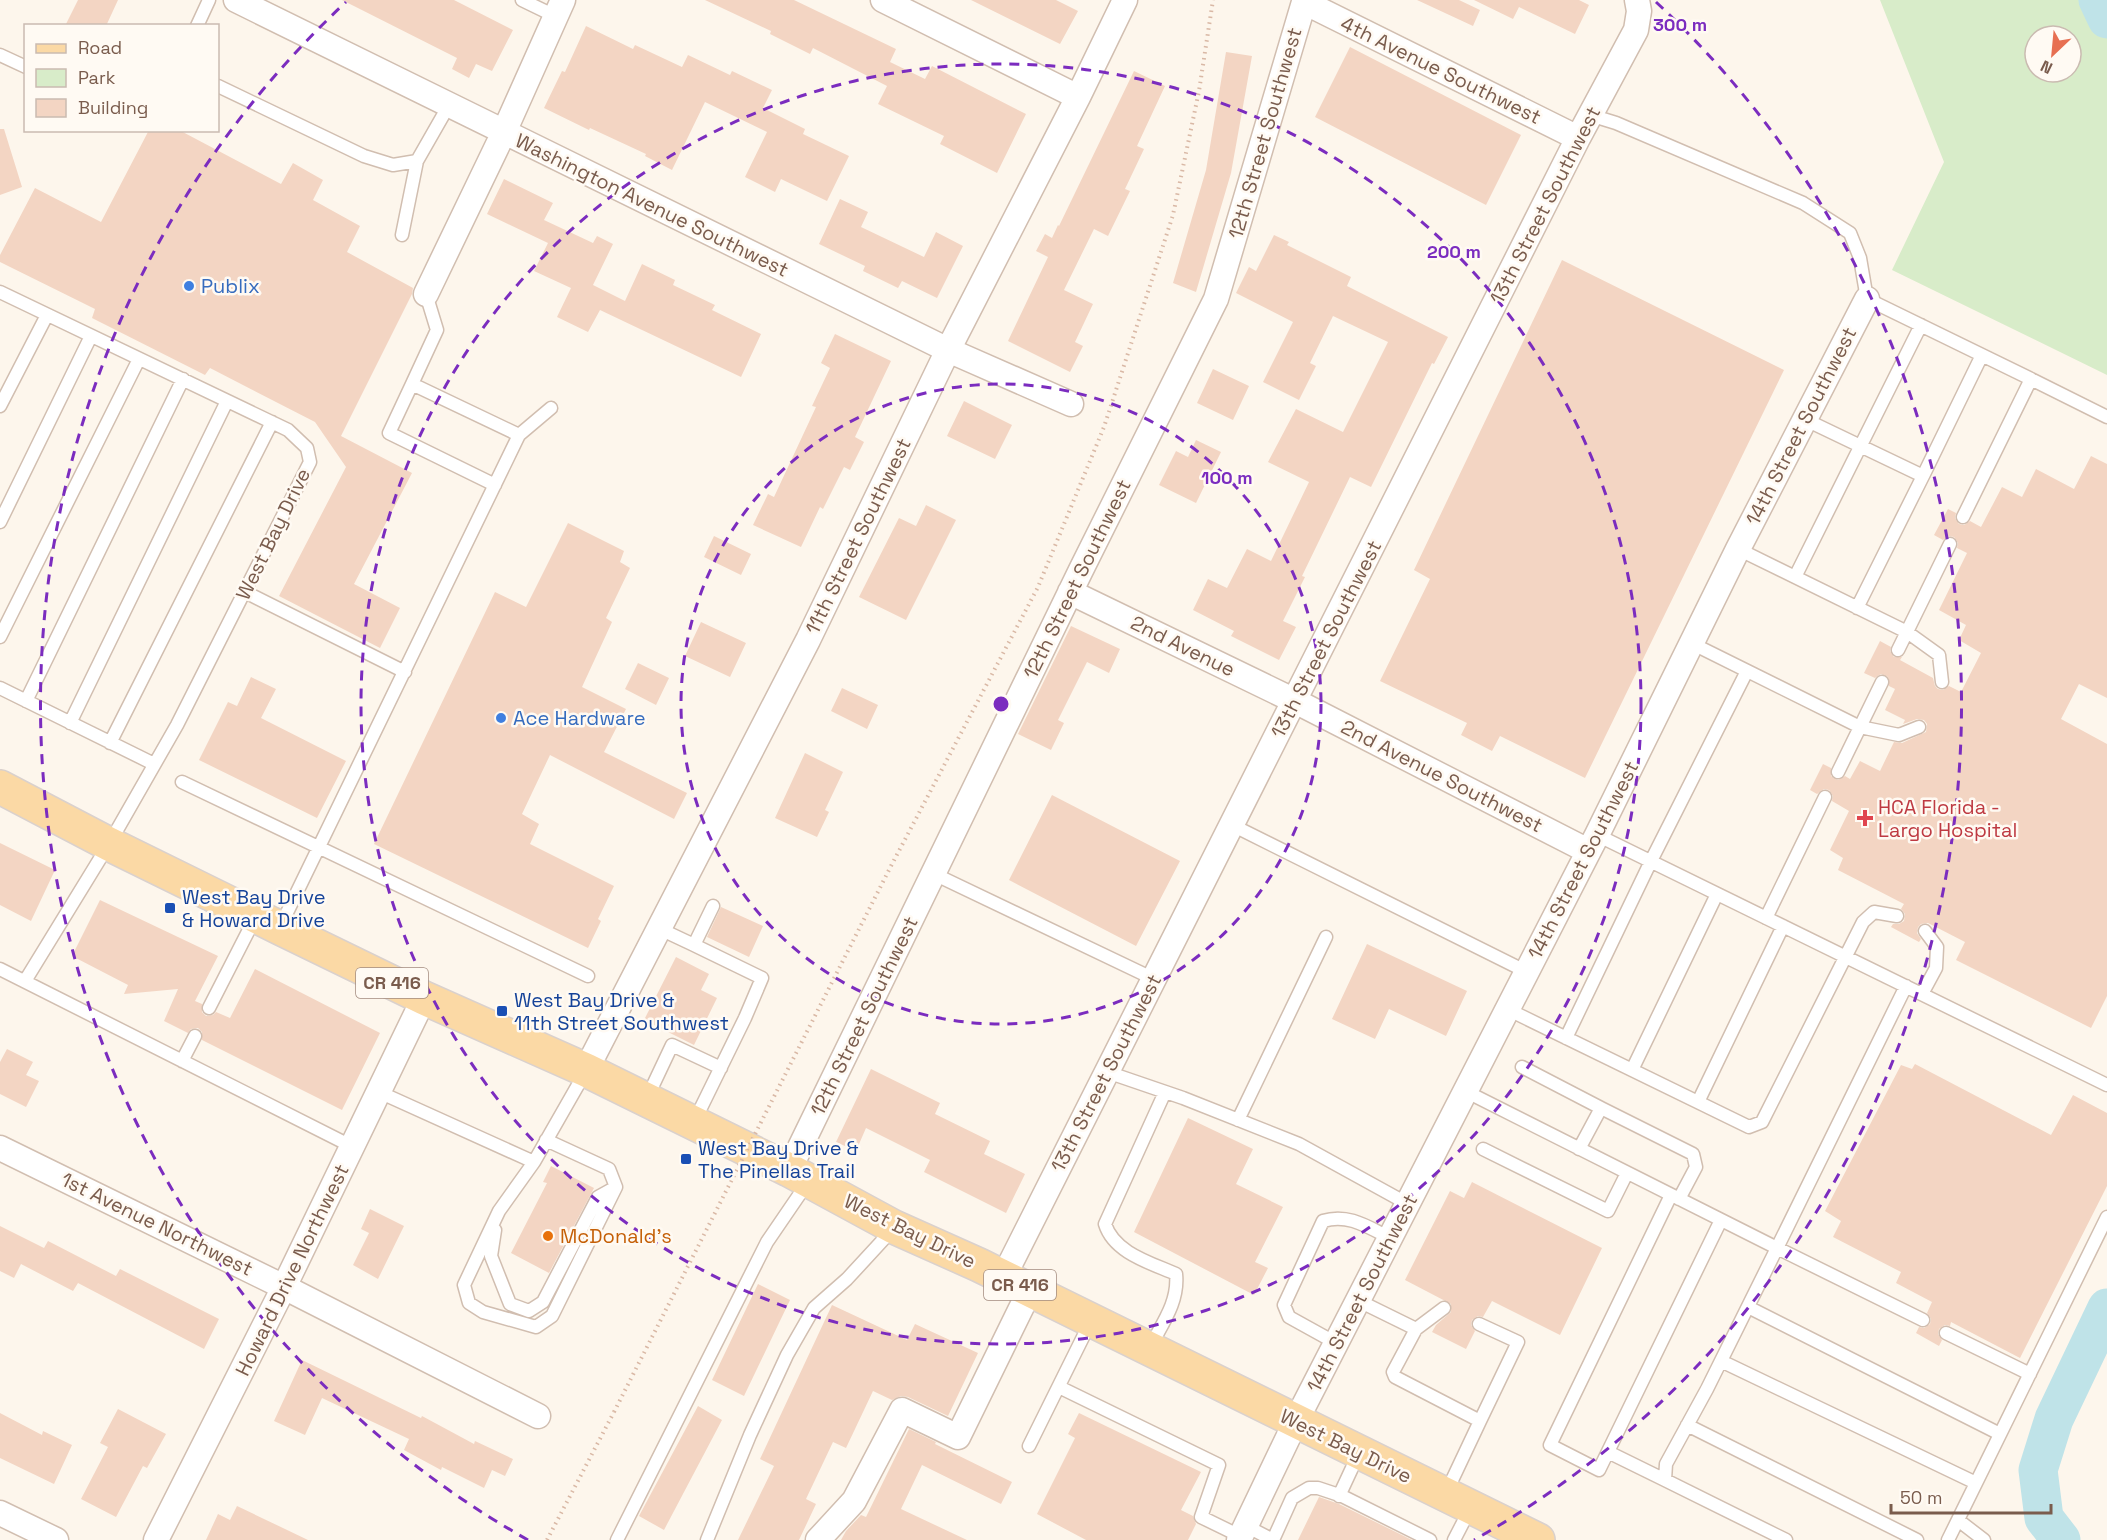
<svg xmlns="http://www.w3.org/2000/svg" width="2107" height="1540" font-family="'Space Grotesk',sans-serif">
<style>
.green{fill:#d8ecc9;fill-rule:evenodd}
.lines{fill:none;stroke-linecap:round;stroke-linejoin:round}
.river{stroke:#bfe3e8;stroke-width:39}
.building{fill:#f3d5c3}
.lane-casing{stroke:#d1beb0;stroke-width:15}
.street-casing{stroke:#d1beb0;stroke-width:27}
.primary-casing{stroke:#dad1cd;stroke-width:36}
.path{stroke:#d9b8a5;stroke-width:4;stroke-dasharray:1.5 4.5;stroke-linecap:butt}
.lane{stroke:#fff;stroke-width:12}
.street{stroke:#fff;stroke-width:24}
.primary{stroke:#fbd9a5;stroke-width:33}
.path-bridge{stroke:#d9b8a5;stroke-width:4;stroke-dasharray:1.5 4.5;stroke-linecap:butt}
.ring{fill:none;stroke:#7b2cbf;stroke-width:3;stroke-dasharray:10 8}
.shop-dot{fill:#3f7fe0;stroke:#fffaf3;stroke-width:2}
.health-dot{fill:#e0444e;stroke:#fffaf3;stroke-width:2}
.transit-dot{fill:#1a4fb4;stroke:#fffaf3;stroke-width:2}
.food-dot{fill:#e8710a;stroke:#fffaf3;stroke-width:2}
.labels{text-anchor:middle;stroke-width:5;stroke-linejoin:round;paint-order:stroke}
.shield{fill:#fffaf3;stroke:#a28b7f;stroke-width:1.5}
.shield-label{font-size:18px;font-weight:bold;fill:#7a5c4d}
.street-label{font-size:20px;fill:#7a5c4d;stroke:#fffaf3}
.shop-label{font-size:20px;fill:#366cbe;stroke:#fffaf3;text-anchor:start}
.health-label{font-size:20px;fill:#be3a42;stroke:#fffaf3;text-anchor:start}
.transit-label{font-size:20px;fill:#164399;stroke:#fffaf3;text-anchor:start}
.food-label{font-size:20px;fill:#c56008;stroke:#fffaf3;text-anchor:start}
.centre{fill:#7b2cbf;stroke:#fffaf3;stroke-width:3}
.ring-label{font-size:18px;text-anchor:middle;font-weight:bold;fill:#7b2cbf;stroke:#fffaf3;stroke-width:5;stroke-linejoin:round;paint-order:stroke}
</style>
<rect width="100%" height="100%" fill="#fdf6ec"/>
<!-- green -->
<path class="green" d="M 1880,0 L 2107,0 L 2107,375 L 1892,270 L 1944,162 ZM 2035,36 L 2071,36 L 2071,72 L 2035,72 Z"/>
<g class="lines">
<!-- river -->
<path class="river" d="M 2098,0 L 2107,19
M 2061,1540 L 2044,1518 L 2038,1470 L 2054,1419 L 2107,1308"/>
</g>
<!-- building -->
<path class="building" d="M 78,0 L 118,0 L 106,26 L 65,26 Z
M 342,0 L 454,0 L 513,30 L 492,71 L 476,64 L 469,78 L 452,69 L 457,58 Z
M 705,0 L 794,0 L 896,49 L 890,62 L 925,79 L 932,66 L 1026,114 L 997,173 L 940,144 L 944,136 L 878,104 L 887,86 L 813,48 L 810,54 L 770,34 L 771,31 Z
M 971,0 L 1056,0 L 1078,11 L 1060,44 Z
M 1417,0 L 1459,0 L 1480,10 L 1473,26 Z
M 1474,0 L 1579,0 L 1589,5 L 1575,34 L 1519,7 L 1513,19 Z
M 586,26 L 633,49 L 635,45 L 682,67 L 688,55 L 730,75 L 732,71 L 772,90 L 763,108 L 805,129 L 803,134 L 849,156 L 827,201 L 781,179 L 775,192 L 745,177 L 767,132 L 705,102 L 672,170 L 645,156 L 646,154 L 590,128 L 589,130 L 544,108 L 562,71 L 565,72 Z
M 1350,47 L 1521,135 L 1486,205 L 1315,117 Z
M 1226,52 L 1252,56 L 1231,173 L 1196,292 L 1173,283 L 1206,170 Z
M 1134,71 L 1165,86 L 1137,146 L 1144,149 L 1125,189 L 1130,191 L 1108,236 L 1094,229 L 1064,290 L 1093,304 L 1075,342 L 1083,346 L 1070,372 L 1008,341 L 1048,257 L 1036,251 L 1045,234 L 1052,238 L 1058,225 L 1059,226 Z
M 0,129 L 4,129 L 22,187 L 0,195 Z
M 149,130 L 179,130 L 281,184 L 293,163 L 323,180 L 313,200 L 360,226 L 347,252 L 413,288 L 412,294 L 341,436 L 412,473 L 354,584 L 400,608 L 380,648 L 279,596 L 346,467 L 315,422 L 210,368 L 205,375 L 92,318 L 95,309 L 0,262 L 0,255 L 35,188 L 101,222 Z
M 504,179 L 553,203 L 544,220 L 593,243 L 597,236 L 613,244 L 593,285 L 625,301 L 642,264 L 675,280 L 673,285 L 715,305 L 712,310 L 761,334 L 741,377 L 600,310 L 588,332 L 557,317 L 571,288 L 534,271 L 548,243 L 487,214 Z
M 840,199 L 868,212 L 861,227 L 924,257 L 936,232 L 963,246 L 937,298 L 902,281 L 898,288 L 863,271 L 865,266 L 819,244 Z
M 1274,235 L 1289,242 L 1287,245 L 1351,277 L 1347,286 L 1448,337 L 1434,364 L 1432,363 L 1371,487 L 1350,477 L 1302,576 L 1305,577 L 1283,621 L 1296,627 L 1279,660 L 1231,636 L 1234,631 L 1193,610 L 1208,579 L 1227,588 L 1247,549 L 1271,561 L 1309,482 L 1268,462 L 1296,409 L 1343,432 L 1388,342 L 1333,316 L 1310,363 L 1316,366 L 1299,400 L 1263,382 L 1293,322 L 1236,293 L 1249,267 L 1256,271 Z
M 1562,260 L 1784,370 L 1585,778 L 1500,736 L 1492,751 L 1461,735 L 1467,723 L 1380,681 L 1430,579 L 1414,570 Z
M 835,334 L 891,361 L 855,437 L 864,442 L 850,470 L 844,467 L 823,509 L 820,507 L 801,547 L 753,525 L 768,494 L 774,497 L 816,407 L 812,406 L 830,368 L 821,363 Z
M 1213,369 L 1249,386 L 1233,420 L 1197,403 Z
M 964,401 L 1012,425 L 995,459 L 947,436 Z
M 1196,440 L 1221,452 L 1196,503 L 1159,485 L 1176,451 L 1188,457 Z
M 2091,456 L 2107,464 L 2107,698 L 2079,684 L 2061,719 L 2107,744 L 2107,996 L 2091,1028 L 1956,960 L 1965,942 L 1928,923 L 1921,924 L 1918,927 L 1917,933 L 1921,939 L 1919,942 L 1891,927 L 1893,924 L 1899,924 L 1904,921 L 1905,914 L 1901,909 L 1904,904 L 1838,870 L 1843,858 L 1830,850 L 1849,811 L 1832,801 L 1833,796 L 1829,790 L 1824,789 L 1817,794 L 1810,790 L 1823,764 L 1831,768 L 1831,776 L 1838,780 L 1845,776 L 1850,779 L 1860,761 L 1880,771 L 1894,742 L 1902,743 L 1926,732 L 1927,724 L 1924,720 L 1917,719 L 1903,724 L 1905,720 L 1885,710 L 1895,689 L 1889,686 L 1888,677 L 1881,674 L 1875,678 L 1864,673 L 1880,641 L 1891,647 L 1890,651 L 1894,657 L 1902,657 L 1900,660 L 1933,678 L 1935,686 L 1938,689 L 1943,690 L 1949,686 L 1961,692 L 1981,653 L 1959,640 L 1966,625 L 1939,610 L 1967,553 L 1957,548 L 1958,543 L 1954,537 L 1949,536 L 1943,540 L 1934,535 L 1948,509 L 1956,513 L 1955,518 L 1959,524 L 1964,525 L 1970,521 L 1981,527 L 2002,487 L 2022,497 L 2036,469 L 2074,489 Z
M 926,505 L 956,520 L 906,620 L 859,597 L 899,518 L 916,526 Z
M 568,523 L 624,551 L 620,562 L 630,568 L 606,618 L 612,622 L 582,687 L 626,709 L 604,752 L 687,793 L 674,819 L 550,755 L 522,814 L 539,824 L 530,844 L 614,886 L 598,919 L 601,921 L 588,948 L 374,844 L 495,592 L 526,607 Z
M 714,536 L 751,554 L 741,575 L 704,557 Z
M 701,622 L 746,643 L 730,677 L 685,656 Z
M 1071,626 L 1120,649 L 1109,673 L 1087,662 L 1058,720 L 1064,723 L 1051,750 L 1018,734 Z
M 638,663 L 669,678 L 656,705 L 625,689 Z
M 251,677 L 276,689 L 261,718 L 346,761 L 317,818 L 199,760 L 228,702 L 237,706 Z
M 842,688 L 878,705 L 867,729 L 831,711 Z
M 805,753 L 843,772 L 825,810 L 829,812 L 817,837 L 775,818 Z
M 1052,795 L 1180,861 L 1136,946 L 1009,880 Z
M 0,843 L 55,870 L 31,921 L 0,905 Z
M 100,900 L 218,956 L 195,1001 L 202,1004 L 202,1012 L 206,1016 L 213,1015 L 216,1012 L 230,1018 L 255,969 L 380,1033 L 342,1110 L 202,1040 L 202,1032 L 198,1028 L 191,1029 L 188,1033 L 164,1021 L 178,989 L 124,994 L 128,985 L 72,956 Z
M 721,907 L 763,926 L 749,957 L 707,937 Z
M 1367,944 L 1467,991 L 1446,1036 L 1389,1009 L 1375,1039 L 1332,1019 Z
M 676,957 L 709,974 L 701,990 L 717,998 L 694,1045 L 644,1020 Z
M 7,1049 L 33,1062 L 26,1075 L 39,1081 L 26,1107 L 0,1094 L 0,1062 Z
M 1915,1064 L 2051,1135 L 2073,1095 L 2107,1113 L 2107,1186 L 2020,1358 L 1951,1322 L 1950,1326 L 1945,1325 L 1939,1329 L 1938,1334 L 1942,1340 L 1939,1346 L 1916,1333 L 1919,1327 L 1924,1328 L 1930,1324 L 1931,1319 L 1927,1313 L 1932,1302 L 1896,1283 L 1901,1272 L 1833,1237 L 1841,1221 L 1825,1211 L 1901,1065 L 1912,1069 Z
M 871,1069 L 940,1103 L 935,1114 L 990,1141 L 984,1154 L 1025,1174 L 1006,1213 L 924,1172 L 930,1160 L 866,1128 L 856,1151 L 836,1142 Z
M 1188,1118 L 1253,1149 L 1236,1184 L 1283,1207 L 1255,1262 L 1268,1268 L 1254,1295 L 1134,1232 Z
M 551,1166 L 594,1188 L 549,1273 L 511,1253 L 547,1183 L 543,1182 Z
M 1472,1182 L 1602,1248 L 1560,1335 L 1492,1301 L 1483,1317 L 1478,1316 L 1472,1320 L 1471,1325 L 1475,1331 L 1466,1349 L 1432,1332 L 1436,1325 L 1451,1312 L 1451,1304 L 1405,1280 L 1450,1191 L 1464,1198 Z
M 370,1209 L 404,1226 L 378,1279 L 353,1265 L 369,1233 L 361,1229 Z
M 0,1226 L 44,1248 L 48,1241 L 116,1276 L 120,1269 L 219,1319 L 204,1349 L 78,1283 L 73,1291 L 21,1264 L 14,1278 L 0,1271 Z
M 758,1284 L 790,1300 L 744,1396 L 712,1380 Z
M 832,1305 L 907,1340 L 915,1324 L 978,1353 L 948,1416 L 908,1397 L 901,1396 L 892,1400 L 873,1391 L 846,1448 L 833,1442 L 806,1499 L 816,1504 L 799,1540 L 738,1540 L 774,1466 L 760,1459 Z
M 302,1360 L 421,1418 L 422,1416 L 474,1444 L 475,1441 L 513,1459 L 505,1476 L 492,1470 L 484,1488 L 442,1467 L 441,1470 L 404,1450 L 409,1439 L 322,1398 L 305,1435 L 274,1421 Z
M 698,1406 L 722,1420 L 664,1530 L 639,1516 Z
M 118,1409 L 166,1434 L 147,1468 L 143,1466 L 116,1517 L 81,1499 L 108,1447 L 100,1443 Z
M 0,1413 L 42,1435 L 43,1431 L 72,1445 L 54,1484 L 0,1458 Z
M 1079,1413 L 1201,1472 L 1181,1510 L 1193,1516 L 1196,1524 L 1188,1540 L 1086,1540 L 1037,1514 L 1075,1438 L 1068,1434 Z
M 909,1429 L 936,1442 L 935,1444 L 1012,1482 L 1001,1504 L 922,1465 L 901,1509 L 967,1540 L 841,1540 L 846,1531 L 861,1515 L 866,1517 Z
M 1319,1497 L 1339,1504 L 1412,1540 L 1298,1540 Z
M 237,1506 L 308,1540 L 206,1540 L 218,1514 L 230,1520 Z"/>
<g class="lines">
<!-- lane casing -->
<g class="lane-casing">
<path id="lane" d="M 522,0 L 555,16
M 197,26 L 209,0
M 0,55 L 26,67
M 218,86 L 364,156 L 393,165 L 417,161 L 449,105
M 1590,115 L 1616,123 L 1803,203 L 1850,233 L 1860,258 L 1867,299 L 2031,379 L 1963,517
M 402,235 L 417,161
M 0,292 L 288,430 L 307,448 L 310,462 L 177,725 L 109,844 L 25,981
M 2031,379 L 2107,417
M 412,384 L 389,433 L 495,485
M 0,406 L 47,315
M 1804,419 L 1923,476 L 1857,608
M 519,435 L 551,408
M 1923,476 L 1982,355
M 0,522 L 91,336
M 1738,549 L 1907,632 L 1939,655 L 1942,682
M 1795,577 L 1921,325
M 245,592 L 405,672
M 0,637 L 139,359
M 1691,643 L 1860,727 L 1899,735 L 1919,727
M 1898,650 L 1950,544
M 0,688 L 154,764
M 26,701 L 183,379
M 70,723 L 227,401
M 110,743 L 272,422
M 1838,772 L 1882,682
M 182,782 L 588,976
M 1232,825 L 1527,972
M 1597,835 L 2107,1085
M 934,874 L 1154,979
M 1766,918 L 1825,797
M 280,927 L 519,435 L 412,384 L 437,330 L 426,294
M 660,929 L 694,945
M 0,969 L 353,1147
M 1906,986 L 1777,1248 L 1923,1320
M 1922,994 L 1936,968 L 1937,947 L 1925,931
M 209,1008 L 255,918
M 1507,1009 L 1749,1127 L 1762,1122 L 1863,922 L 1874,912 L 1897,916
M 1566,1038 L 1651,861 L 1747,671
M 182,1061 L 195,1036
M 1522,1067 L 1601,1108
M 1632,1070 L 1717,894
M 1107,1072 L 1183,1098 L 1299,1144 L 1408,1204
M 1465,1091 L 1777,1248 L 1707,1389 L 1666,1464 L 1665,1480 L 1786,1540
M 379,1092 L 534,1162 L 586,1071
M 647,1098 L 672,1045 L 721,1068
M 1698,1102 L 1783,926
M 1238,1120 L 1326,937
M 694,1122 L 745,1018 L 762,978 L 694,945 L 713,906
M 1483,1149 L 1608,1211 L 1627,1173
M 1579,1149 L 1601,1108 L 1693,1154 L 1696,1167 L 1679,1199
M 534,1162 L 499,1211 L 464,1285 L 469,1303 L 483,1312 L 536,1327 L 552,1316 L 616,1187 L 609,1169 L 546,1140
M 1671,1195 L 1550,1445 L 1599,1470 L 1721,1220
M 495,1230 L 491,1256 L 510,1304 L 529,1311 L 543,1302 L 598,1197 L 616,1187
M 1359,1301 L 1416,1329 L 1393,1372 L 1395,1377 L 1480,1421 L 1446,1493
M 1748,1307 L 2000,1434
M 1479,1324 L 1518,1342 L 1480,1421
M 1416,1329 L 1444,1308
M 1946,1333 L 2030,1374
M 1336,1343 L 1289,1317 L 1284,1305 L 1323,1221 C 1348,1213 1368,1227 1390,1238
M 1150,1347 C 1162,1324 1179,1302 1176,1274 C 1151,1263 1114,1253 1105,1224 L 1165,1092
M 1721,1361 L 1976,1483
M 1059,1387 L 1219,1465 L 1201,1517 L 1240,1536
M 1687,1425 L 1917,1540
M 1029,1446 L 1091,1321
M 1608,1452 L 1665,1480
M 1339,1496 L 1359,1453
M 1958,1520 L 1984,1540
M 1246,1526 L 1273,1540
M 617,1540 L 767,1242 L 808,1182
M 707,1540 L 750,1435 L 787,1355 L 814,1308 L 847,1279 L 894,1228
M 1273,1540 L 1292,1498 L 1309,1488 L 1318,1488 L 1342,1496 L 1430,1540
M 1454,1540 L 1470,1509
M 1948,1540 L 2107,1217"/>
</g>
<!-- street casing -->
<g class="street-casing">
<path id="street" d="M 236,0 L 948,350 L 1071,404
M 883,0 L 1078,97
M 426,294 L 504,132 L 563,0
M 1070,592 L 1295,701 L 1588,851
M 586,1070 L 808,640 L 948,350 L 1078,97 L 1125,0
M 0,1148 L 284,1287 L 538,1416
M 789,1170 L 1081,570 L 1216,299 L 1304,2 L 1578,138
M 1004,1276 L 1578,138 L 1636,30 L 1639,11 L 1637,0
M 0,1513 L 56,1540
M 156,1540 L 284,1287 L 424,998
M 818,1540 L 854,1501 L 902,1410 L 958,1437 L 1030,1290
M 1239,1540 L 1296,1421 L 1597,835 L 1738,549 L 1867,299"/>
</g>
<!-- primary casing -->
<g class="primary-casing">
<path id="primary" d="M 0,787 L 109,844 L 280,928 L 424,998 L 586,1070 L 789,1170 L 894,1227 L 979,1265 L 1538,1540"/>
</g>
<!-- path -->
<path class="path" d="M 891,866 L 1038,587 L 1104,427 L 1173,215 L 1199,91 L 1213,0
M 547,1540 L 614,1412"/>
<!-- lane -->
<use href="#lane" class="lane"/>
<!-- street -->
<use href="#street" class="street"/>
<!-- primary -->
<use href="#primary" class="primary"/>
<!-- path-bridge -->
<path class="path-bridge" d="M 614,1412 L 891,866"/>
</g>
<!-- distance rings -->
<g class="ring">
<circle cx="1001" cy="704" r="320"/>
<circle cx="1001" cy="704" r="640"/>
<path d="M528 1540A960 960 0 0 1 346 2M1656 2A960 960 0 0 1 1474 1540"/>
</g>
<!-- markers -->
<g class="shop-dot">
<circle cx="189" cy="286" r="6"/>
<circle cx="501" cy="718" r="6"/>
</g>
<path class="health-dot" d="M1862 809h6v6h6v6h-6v6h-6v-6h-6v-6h6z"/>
<g class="transit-dot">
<rect x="164" y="902" width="12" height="12" rx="3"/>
<rect x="496" y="1005" width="12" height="12" rx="3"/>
<rect x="680" y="1153" width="12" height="12" rx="3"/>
</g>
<circle class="food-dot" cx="548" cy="1236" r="6"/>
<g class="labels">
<!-- shield labels -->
<g class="shield">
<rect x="356" y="968" width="72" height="30" rx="4.5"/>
<rect x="984" y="1270" width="72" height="30" rx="4.5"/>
</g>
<g class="shield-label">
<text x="392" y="989">CR 416</text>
<text x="1020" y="1291">CR 416</text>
</g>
<!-- street labels -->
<g class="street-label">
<text transform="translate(1441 70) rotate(26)" y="7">4th Avenue Southwest</text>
<text transform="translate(1265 133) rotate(-74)" y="7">12th Street Southwest</text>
<text transform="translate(652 205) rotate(26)" y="7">Washington Avenue Southwest</text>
<text transform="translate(1545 205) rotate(-63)" y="7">13th Street Southwest</text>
<text transform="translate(1801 426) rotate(-63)" y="7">14th Street Southwest</text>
<text transform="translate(273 534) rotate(-64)" y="7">West Bay Drive</text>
<text transform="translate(858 536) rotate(-64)" y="7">11th Street Southwest</text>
<text transform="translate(1077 579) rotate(-64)" y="7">12th Street Southwest</text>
<text transform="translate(1326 639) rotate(-63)" y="7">13th Street Southwest</text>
<text transform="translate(1183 646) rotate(26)" y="7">2nd Avenue</text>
<text transform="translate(1442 776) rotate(27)" y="7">2nd Avenue Southwest</text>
<text transform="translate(1583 860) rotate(-63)" y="7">14th Street Southwest</text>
<text transform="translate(864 1016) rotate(-64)" y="7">12th Street Southwest</text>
<text transform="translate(1106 1073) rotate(-63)" y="7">13th Street Southwest</text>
<text transform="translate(157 1224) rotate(26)" y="7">1st Avenue Northwest</text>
<text transform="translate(910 1231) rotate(26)" y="7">West Bay Drive</text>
<text transform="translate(292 1270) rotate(-64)" y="7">Howard Drive Northwest</text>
<text transform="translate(1362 1293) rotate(-63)" y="7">14th Street Southwest</text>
<text transform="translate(1346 1446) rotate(26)" y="7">West Bay Drive</text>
</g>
<!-- shop labels -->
<g class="shop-label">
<text x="201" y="293">Publix</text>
<text x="513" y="725">Ace Hardware</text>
</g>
<!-- health labels -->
<g class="health-label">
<text x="1878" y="814">HCA Florida -<tspan x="1878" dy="23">Largo Hospital</tspan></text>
</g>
<!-- transit labels -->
<g class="transit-label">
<text x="182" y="904">West Bay Drive<tspan x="182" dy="23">&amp; Howard Drive</tspan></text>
<text x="514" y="1007">West Bay Drive &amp;<tspan x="514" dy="23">11th Street Southwest</tspan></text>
<text x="698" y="1155">West Bay Drive &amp;<tspan x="698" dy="23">The Pinellas Trail</tspan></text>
</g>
<!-- food labels -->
<g class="food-label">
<text x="560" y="1243">McDonald's</text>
</g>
</g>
<circle cx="1001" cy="704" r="9" class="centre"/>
<g class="ring-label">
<text x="1680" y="31">300 m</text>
<text x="1454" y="258">200 m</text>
<text x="1227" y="484">100 m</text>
</g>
<!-- legend -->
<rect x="24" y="24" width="195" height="108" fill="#fffaf3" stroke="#cabbb1" stroke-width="1.5"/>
<rect x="36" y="44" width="30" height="9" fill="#fbd9a5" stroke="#cabbb1" stroke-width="1.5"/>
<text x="78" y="54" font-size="18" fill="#7a5c4d">Road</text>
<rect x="36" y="69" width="30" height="18" fill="#d8ecc9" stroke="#cabbb1" stroke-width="1.5"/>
<text x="78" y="84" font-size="18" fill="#7a5c4d">Park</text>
<rect x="36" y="99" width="30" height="18" fill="#f3d5c3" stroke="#cabbb1" stroke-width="1.5"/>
<text x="78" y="114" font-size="18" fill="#7a5c4d">Building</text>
<!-- north arrow -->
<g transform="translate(2053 54) rotate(206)"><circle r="28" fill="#fffaf3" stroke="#cabbb1" stroke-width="1.5"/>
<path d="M0-4.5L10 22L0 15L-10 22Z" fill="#e76f51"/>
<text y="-9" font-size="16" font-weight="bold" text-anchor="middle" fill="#7a5c4d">N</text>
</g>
<!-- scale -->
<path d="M1891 1504v9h160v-9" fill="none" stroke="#7a5c4d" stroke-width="3"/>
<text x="1900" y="1504" font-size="18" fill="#7a5c4d" stroke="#fffaf3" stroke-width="4.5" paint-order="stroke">50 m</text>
</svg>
